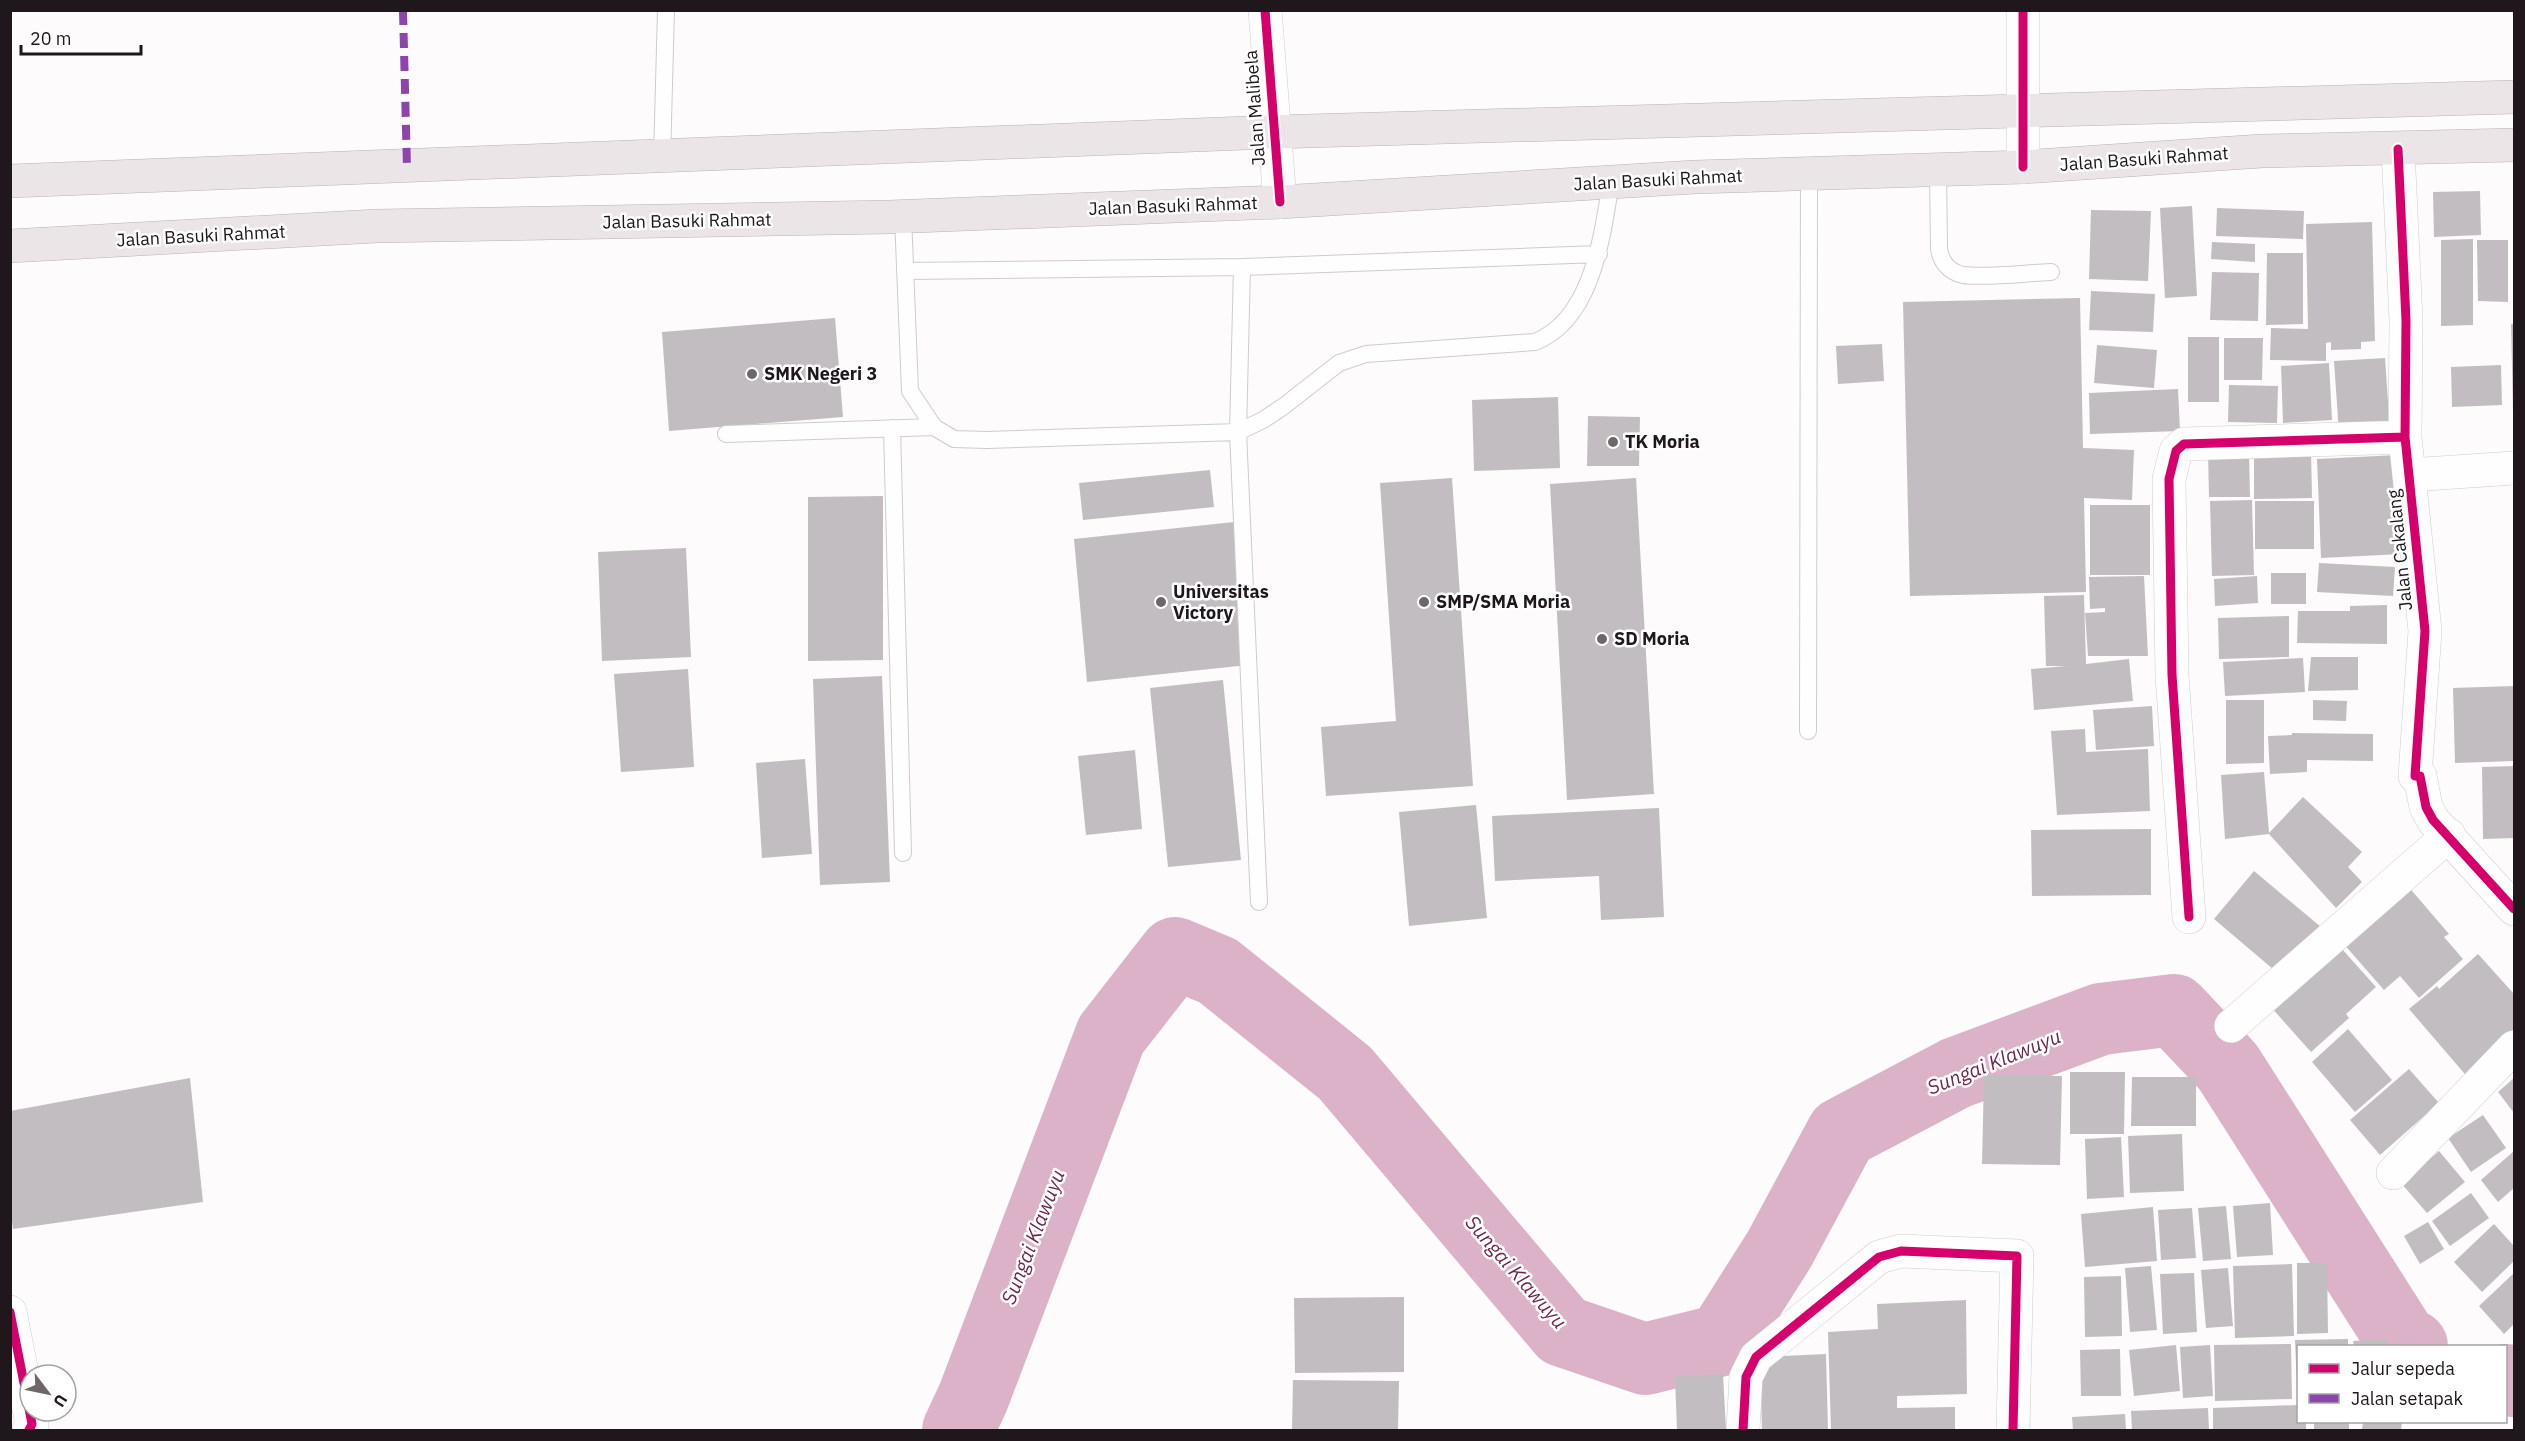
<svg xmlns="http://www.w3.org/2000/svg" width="2525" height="1441" font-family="'IBM Plex Sans',sans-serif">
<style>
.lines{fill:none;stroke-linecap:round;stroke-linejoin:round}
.river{stroke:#dcb2c8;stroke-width:72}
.building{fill:#c2bdc0}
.service-casing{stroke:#cfcbcd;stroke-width:18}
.minor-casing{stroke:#cfcbcd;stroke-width:34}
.trunk-casing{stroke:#bab0b5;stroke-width:34}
.service{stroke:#fffeff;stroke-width:16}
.minor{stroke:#fffeff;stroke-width:33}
.trunk{stroke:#ece5e8;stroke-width:33}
.quiet{stroke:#8e44ad;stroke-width:8;stroke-dasharray:15 8;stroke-linecap:butt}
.cycleway-casing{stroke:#fff;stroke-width:13}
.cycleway{stroke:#d6006c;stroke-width:9}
.poi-dot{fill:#6d676a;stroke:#fff;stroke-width:2}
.labels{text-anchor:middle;stroke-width:5;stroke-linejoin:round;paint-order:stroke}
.street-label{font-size:18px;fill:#1f171b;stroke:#fff}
.poi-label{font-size:18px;font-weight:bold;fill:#1f171b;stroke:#fff;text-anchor:start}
.water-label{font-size:20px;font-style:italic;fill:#6e2752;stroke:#fff}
</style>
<rect width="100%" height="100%" fill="#fdfbfc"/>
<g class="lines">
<!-- river -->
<path class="river" d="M 2506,1380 L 2514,1381
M 958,1430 L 973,1398 L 1111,1035 L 1175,953 L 1218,971 L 1345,1073 L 1563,1331 L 1645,1359 L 1722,1340 L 1779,1250 L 1842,1133 L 1956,1073 L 2101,1019 L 2174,1010 L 2228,1067 L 2403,1342 L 2412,1346"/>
</g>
<!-- building -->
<path class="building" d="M 2480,191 L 2481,235 L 2434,237 L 2433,192 Z
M 2192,206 L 2197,296 L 2165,298 L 2160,208 Z
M 2217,208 L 2304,211 L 2303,239 L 2216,236 Z
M 2091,210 L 2151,211 L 2148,281 L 2089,279 Z
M 2372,222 L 2375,341 L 2361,342 L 2361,349 L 2331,350 L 2331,342 L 2326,343 L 2326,361 L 2270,360 L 2271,328 L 2308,329 L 2306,224 Z
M 2473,239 L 2473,325 L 2441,326 L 2441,240 Z
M 2477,240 L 2508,240 L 2508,302 L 2478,301 Z
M 2212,242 L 2255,244 L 2255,262 L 2211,259 Z
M 2267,253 L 2303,253 L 2303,324 L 2266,325 Z
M 2212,272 L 2259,273 L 2258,321 L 2210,320 Z
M 2091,291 L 2155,294 L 2153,332 L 2089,330 Z
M 2080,298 L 2083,448 L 2134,450 L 2132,500 L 2084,498 L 2086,592 L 1910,596 L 1903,302 Z
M 835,318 L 843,417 L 669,431 L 662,332 Z
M 2511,324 L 2514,324 L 2514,413 L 2513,413 Z
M 2188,337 L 2219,337 L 2219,402 L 2188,402 Z
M 2224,338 L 2263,338 L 2262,380 L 2224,380 Z
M 1882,344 L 1884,381 L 1838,384 L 1836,346 Z
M 2097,345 L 2157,350 L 2154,388 L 2094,383 Z
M 2385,358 L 2390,430 L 2339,433 L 2334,361 Z
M 2329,363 L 2332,420 L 2283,423 L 2281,366 Z
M 2501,365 L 2502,405 L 2452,407 L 2451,367 Z
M 2229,385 L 2278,386 L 2277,423 L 2228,422 Z
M 2178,389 L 2180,431 L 2090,434 L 2089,393 Z
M 1558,397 L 1560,468 L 1474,471 L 1472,400 Z
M 1588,416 L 1640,417 L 1639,466 L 1587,466 Z
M 2311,450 L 2312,498 L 2254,499 L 2254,451 Z
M 2249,451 L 2250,497 L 2209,497 L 2208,452 Z
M 2398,455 L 2402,554 L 2321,558 L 2317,459 Z
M 1210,470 L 1214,507 L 1083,520 L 1079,483 Z
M 1452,478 L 1473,786 L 1326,796 L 1321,727 L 1396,721 L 1380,483 Z
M 1636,478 L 1654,794 L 1567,800 L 1550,484 Z
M 883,496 L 883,660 L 808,661 L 808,497 Z
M 2252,500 L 2254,575 L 2212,576 L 2210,501 Z
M 2255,501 L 2314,501 L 2314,549 L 2255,549 Z
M 2090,505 L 2150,505 L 2150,575 L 2090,575 Z
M 1234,522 L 1248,665 L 1087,682 L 1074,539 Z
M 686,548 L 691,657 L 602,661 L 598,552 Z
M 2319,563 L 2395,567 L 2393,596 L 2317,592 Z
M 2271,573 L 2306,573 L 2306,604 L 2271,604 Z
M 2144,576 L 2148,656 L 2088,656 L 2085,613 L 2105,612 L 2105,608 L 2090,609 L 2089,577 Z
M 2257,576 L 2258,603 L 2215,606 L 2214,579 Z
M 2084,595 L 2086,664 L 2129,659 L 2133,701 L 2034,710 L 2031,669 L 2066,666 L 2046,666 L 2044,596 Z
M 2387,605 L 2387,644 L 2297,643 L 2298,611 L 2350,611 L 2350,606 Z
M 2289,616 L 2289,657 L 2219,659 L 2218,618 Z
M 2311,657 L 2358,657 L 2358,690 L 2308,691 Z
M 2303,658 L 2305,692 L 2225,696 L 2223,662 Z
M 688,669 L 694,767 L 621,772 L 614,674 Z
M 882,676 L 890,882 L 820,885 L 813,679 Z
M 1223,680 L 1241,860 L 1168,867 L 1150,688 Z
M 2514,686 L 2514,761 L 2455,763 L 2453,688 Z
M 2226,700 L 2264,700 L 2264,763 L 2226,764 Z
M 2313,700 L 2347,701 L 2346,721 L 2313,720 Z
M 2152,706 L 2154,746 L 2096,750 L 2093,710 Z
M 2085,729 L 2086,752 L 2148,749 L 2150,811 L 2057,815 L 2051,731 Z
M 2292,733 L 2373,734 L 2373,761 L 2307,760 L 2307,772 L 2270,774 L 2268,736 L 2292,735 Z
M 1135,750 L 1142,829 L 1086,835 L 1078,756 Z
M 805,759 L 812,854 L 762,858 L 756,763 Z
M 2514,766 L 2514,838 L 2483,839 L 2482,767 Z
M 2264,772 L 2269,833 L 2303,797 L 2362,852 L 2348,867 L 2362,882 L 2336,908 L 2269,834 L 2225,839 L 2221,775 Z
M 1476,805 L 1487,918 L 1409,926 L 1399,812 Z
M 1659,808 L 1664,917 L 1601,920 L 1599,876 L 1495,881 L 1492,816 Z
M 2151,829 L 2151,895 L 2032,896 L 2031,830 Z
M 2254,871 L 2321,927 L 2280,975 L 2214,919 Z
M 2407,885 L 2449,934 L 2444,937 L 2463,959 L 2419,998 L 2400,976 L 2384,990 L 2342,942 Z
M 2342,949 L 2376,987 L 2346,1014 L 2349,1018 L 2311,1052 L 2270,1006 Z
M 2478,954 L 2514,994 L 2514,1040 L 2470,1080 L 2409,1009 L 2437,986 L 2439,989 Z
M 2348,1029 L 2392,1080 L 2355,1112 L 2312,1062 Z
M 2409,1069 L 2439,1103 L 2380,1155 L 2350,1120 Z
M 2070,1072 L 2125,1072 L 2124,1134 L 2070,1134 Z
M 1984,1076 L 2062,1076 L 2060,1165 L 1982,1164 Z
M 2132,1077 L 2196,1077 L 2196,1126 L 2131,1126 Z
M 190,1078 L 203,1202 L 13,1229 L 10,1206 L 10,1111 Z
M 2514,1078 L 2514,1113 L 2498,1092 Z
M 2483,1115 L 2506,1148 L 2471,1172 L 2448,1138 Z
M 2182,1134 L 2184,1191 L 2130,1193 L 2128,1136 Z
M 2121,1137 L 2124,1197 L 2087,1199 L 2085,1139 Z
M 2439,1151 L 2465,1182 L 2427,1213 L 2401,1183 Z
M 2514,1151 L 2514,1188 L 2498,1202 L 2481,1180 Z
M 2471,1193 L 2489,1218 L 2450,1246 L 2432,1221 Z
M 2270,1203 L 2273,1255 L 2237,1257 L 2233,1206 Z
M 2226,1206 L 2231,1259 L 2203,1261 L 2198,1208 Z
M 2153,1207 L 2157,1261 L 2085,1267 L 2081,1214 Z
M 2192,1208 L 2196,1258 L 2161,1260 L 2158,1210 Z
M 2428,1222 L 2444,1249 L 2420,1264 L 2404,1236 Z
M 2494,1224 L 2514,1246 L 2514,1261 L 2482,1292 L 2454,1262 Z
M 2297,1263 L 2327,1263 L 2328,1333 L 2297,1334 Z
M 2292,1264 L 2294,1336 L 2235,1338 L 2233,1266 Z
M 2151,1266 L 2157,1330 L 2130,1332 L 2125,1268 Z
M 2228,1268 L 2233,1326 L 2206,1328 L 2201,1270 Z
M 2194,1273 L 2197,1332 L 2163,1334 L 2160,1274 Z
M 2514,1273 L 2514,1324 L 2504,1334 L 2479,1306 Z
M 2121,1276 L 2122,1336 L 2085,1337 L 2084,1277 Z
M 1404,1297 L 1404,1372 L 1295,1373 L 1294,1298 Z
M 1966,1300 L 1967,1394 L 1897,1396 L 1897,1408 L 1955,1407 L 1955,1430 L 1831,1430 L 1828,1332 L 1878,1329 L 1877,1304 Z
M 2348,1339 L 2348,1346 L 2298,1346 L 2297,1387 L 2295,1340 Z
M 2387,1339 L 2387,1346 L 2354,1346 L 2353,1341 Z
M 2291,1344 L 2292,1399 L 2215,1401 L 2214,1345 Z
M 2176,1345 L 2180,1391 L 2134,1396 L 2129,1350 Z
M 2210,1345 L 2213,1396 L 2183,1398 L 2180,1347 Z
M 2120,1349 L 2121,1396 L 2081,1396 L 2080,1350 Z
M 1826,1354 L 1828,1430 L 1762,1430 L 1760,1357 Z
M 1723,1374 L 1726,1430 L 1677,1430 L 1675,1377 Z
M 1293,1380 L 1399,1381 L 1398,1430 L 1292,1430 Z
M 2298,1405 L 2298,1422 L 2306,1422 L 2306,1430 L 2213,1430 L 2213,1408 Z
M 2208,1408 L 2209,1430 L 2132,1430 L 2131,1411 Z
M 2125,1414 L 2126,1430 L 2073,1430 L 2072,1417 Z
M 2314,1422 L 2349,1422 L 2349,1430 L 2314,1430 Z
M 2363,1422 L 2402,1422 L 2401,1430 L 2362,1430 Z"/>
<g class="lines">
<!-- service casing -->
<g class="service-casing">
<path id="service" d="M 662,158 L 666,10
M 1938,170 L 1939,249 C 1941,262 1949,272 1963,275 C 1986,278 2026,273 2051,272
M 903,216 L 910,391 L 934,427 L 954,439 L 987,440 L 1238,432 L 1263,420 L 1284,406 L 1339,363 L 1366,354 L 1535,342 C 1593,319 1602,236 1611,182
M 1242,267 L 1238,432 L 1259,902
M 905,271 L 1242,267 L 1599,254
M 892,428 L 903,853
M 726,434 L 934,427
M 1808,731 L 1809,173"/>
</g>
<!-- minor casing -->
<g class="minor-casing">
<path id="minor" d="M 1265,10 L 1280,202
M 2023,10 L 2023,167
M 2398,149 L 2406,320 L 2405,437 L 2425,631 L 2415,776 L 2420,776 L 2426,807 L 2433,820 L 2514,909
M 2410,475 L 2514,468
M 2189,917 L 2172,675 L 2169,479 L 2176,451 L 2184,444 L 2405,437
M 2231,1026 L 2449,835
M 2393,1173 L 2514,1047
M 10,1312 L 32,1424 L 29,1430
M 1743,1430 L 1746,1377 L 1756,1357 L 1879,1257 L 1901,1251 L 2017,1256 L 2013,1430"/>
</g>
<!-- trunk casing -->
<g class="trunk-casing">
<path id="trunk" d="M 10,181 L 1272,132 L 2514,97
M 10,246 L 377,226 L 889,217 L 1280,202 L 1695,177 L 2023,167 L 2262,151 L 2514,145"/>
</g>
<!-- service -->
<use href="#service" class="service"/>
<!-- minor -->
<use href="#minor" class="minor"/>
<!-- trunk -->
<use href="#trunk" class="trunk"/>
<!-- quiet -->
<path class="quiet" d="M 403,10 L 407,168"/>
<!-- cycleway casing -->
<g class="cycleway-casing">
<path id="cycleway" d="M 1265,10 L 1280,202
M 2023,10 L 2023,167
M 2398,149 L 2406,320 L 2405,437 L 2425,631 L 2415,776 L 2420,776 L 2426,807 L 2433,820 L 2514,909
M 2189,917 L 2172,675 L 2169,479 L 2176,451 L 2184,444 L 2405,437
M 10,1312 L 32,1424 L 29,1430
M 1743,1430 L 1746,1377 L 1756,1357 L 1879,1257 L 1901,1251 L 2017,1256 L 2013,1430"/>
</g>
<!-- cycleway -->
<use href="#cycleway" class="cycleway"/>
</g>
<!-- markers -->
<g class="poi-dot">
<circle cx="752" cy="374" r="6"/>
<circle cx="1613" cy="442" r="6"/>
<circle cx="1161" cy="602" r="6"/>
<circle cx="1424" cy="602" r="6"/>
<circle cx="1602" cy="639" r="6"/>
</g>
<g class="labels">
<!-- street labels -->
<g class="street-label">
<text transform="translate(1255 108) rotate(-94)" y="6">Jalan Malibela</text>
<text transform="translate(2144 159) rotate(-4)" y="6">Jalan Basuki Rahmat</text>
<text transform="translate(1658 180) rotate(-3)" y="6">Jalan Basuki Rahmat</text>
<text transform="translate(1173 206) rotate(-2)" y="6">Jalan Basuki Rahmat</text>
<text transform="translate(687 221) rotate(-1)" y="6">Jalan Basuki Rahmat</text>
<text transform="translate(201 236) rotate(-3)" y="6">Jalan Basuki Rahmat</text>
<text transform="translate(2400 550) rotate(-96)" y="6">Jalan Cakalang</text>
</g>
<!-- poi labels -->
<g class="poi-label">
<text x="764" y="380">SMK Negeri 3</text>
<text x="1625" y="448">TK Moria</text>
<text x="1173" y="598">Universitas<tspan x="1173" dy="21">Victory</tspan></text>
<text x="1436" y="608">SMP/SMA Moria</text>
<text x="1614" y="645">SD Moria</text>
</g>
<!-- water labels -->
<g class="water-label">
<text transform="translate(1994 1062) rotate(-22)" y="7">Sungai Klawuyu</text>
<text transform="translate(1033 1237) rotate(-69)" y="7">Sungai Klawuyu</text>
<text transform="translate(1516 1272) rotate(49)" y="7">Sungai Klawuyu</text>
</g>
</g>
<!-- border -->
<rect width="2525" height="1441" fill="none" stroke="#1f171b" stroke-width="24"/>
<!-- legend -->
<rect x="2297" y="1345" width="210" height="78" fill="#ffffff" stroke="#a5a2a4" stroke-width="1.5"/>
<rect x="2309" y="1364" width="30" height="9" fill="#d6006c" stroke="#a5a2a4" stroke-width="1.5"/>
<text x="2351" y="1375" font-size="18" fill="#1f171b">Jalur sepeda</text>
<rect x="2309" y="1394" width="30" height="9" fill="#8e44ad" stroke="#a5a2a4" stroke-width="1.5"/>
<text x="2351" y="1405" font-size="18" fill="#1f171b">Jalan setapak</text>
<!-- north arrow -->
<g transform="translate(48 1393) rotate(122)"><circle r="28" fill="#ffffff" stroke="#a5a2a4" stroke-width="1.5"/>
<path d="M0-4.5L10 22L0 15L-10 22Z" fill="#6d676a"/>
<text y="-9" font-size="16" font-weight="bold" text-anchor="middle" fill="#1f171b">U</text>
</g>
<!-- scale -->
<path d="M21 45v9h120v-9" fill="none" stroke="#1f171b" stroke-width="3"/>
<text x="30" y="45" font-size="18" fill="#1f171b" stroke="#ffffff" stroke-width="4.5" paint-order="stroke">20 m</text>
</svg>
